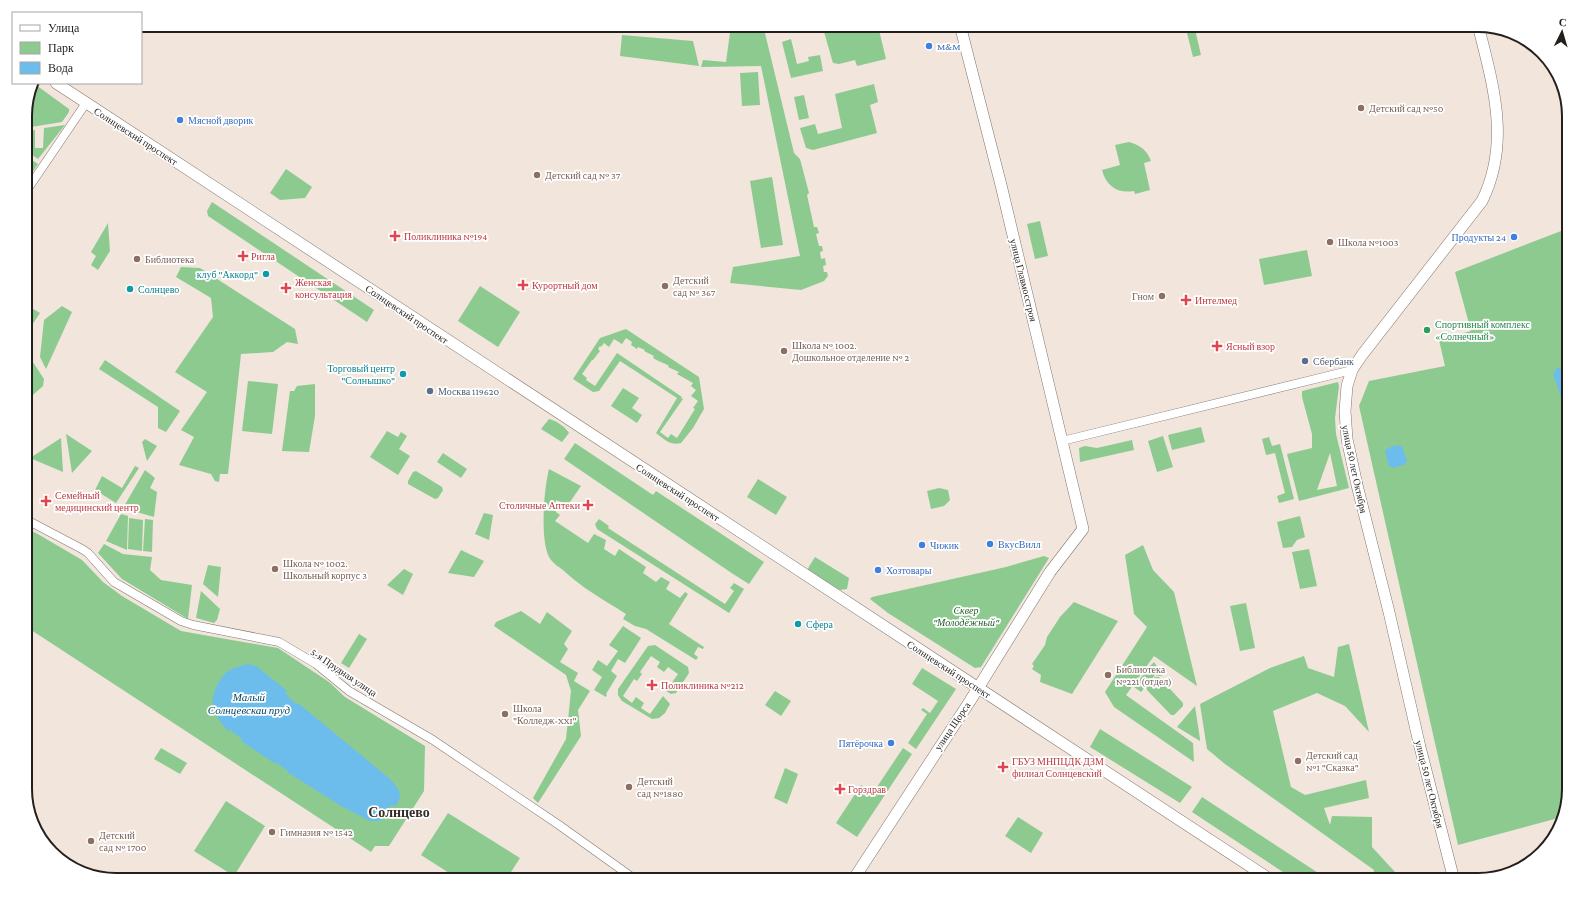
<svg xmlns="http://www.w3.org/2000/svg" width="1594" height="905" font-family="'Crimson Pro',serif">
<style>
.green{fill:#8dca90;fill-rule:evenodd}
.water{fill:#6cbdeb}
.lines{fill:none;stroke-linecap:round;stroke-linejoin:round}
.minor-casing{stroke:#81766f;stroke-width:9}
.tertiary-casing{stroke:#81766f;stroke-width:12}
.minor{stroke:#fff;stroke-width:8}
.tertiary{stroke:#fff;stroke-width:11}
.shop-dot{fill:#3f7fe0;stroke:#fff;stroke-width:1.5}
.education-dot{fill:#8d6e63;stroke:#fff;stroke-width:1.5}
.health-dot{fill:#e0444e;stroke:#fff;stroke-width:1.5}
.culture-dot{fill:#0f9aa8;stroke:#fff;stroke-width:1.5}
.leisure-dot{fill:#2e9e5b;stroke:#fff;stroke-width:1.5}
.service-dot{fill:#5c6f8a;stroke:#fff;stroke-width:1.5}
.labels{text-anchor:middle;stroke-width:3.5;stroke-linejoin:round;paint-order:stroke}
.shop-label{font-size:10px;fill:#366cbe;stroke:#fff;text-anchor:start}
.education-label{font-size:10px;fill:#785e54;stroke:#fff;text-anchor:start}
.street-label{font-size:10px;fill:#241f1c;stroke:#fff}
.health-label{font-size:10px;fill:#be3a42;stroke:#fff;text-anchor:start}
.culture-label{font-size:10px;fill:#0d838f;stroke:#fff;text-anchor:end}
.leisure-label{font-size:10px;fill:#27864d;stroke:#fff;text-anchor:start}
.service-label{font-size:10px;fill:#4e5e75;stroke:#fff;text-anchor:start}
.park-label{font-size:10px;font-style:italic;fill:#1c5a24;stroke:#fff}
.water-label{font-size:11px;font-style:italic;fill:#004765;stroke:#fff}
.district-label{font-size:14px;font-weight:bold;fill:#352c26;stroke:#fff}
.rim{fill:none;stroke:#241f1c;stroke-width:2}
</style>
<rect width="100%" height="100%" fill="#f1e5dc"/>
<!-- green -->
<path class="green" d="M 731,25 L 763,25 L 794,153 L 800,159 L 809,193 L 807,195 L 814,227 L 817,227 L 819,233 L 816,234 L 819,246 L 822,246 L 823,251 L 820,252 L 821,259 L 825,258 L 826,265 L 823,266 L 824,272 L 827,272 L 828,276 L 824,281 L 801,290 L 730,283 L 733,267 L 800,256 L 761,66 L 701,67 L 703,60 L 726,62 Z
M 822,25 L 883,25 L 878,26 L 886,59 L 857,66 L 855,60 L 839,64 L 833,63 Z
M 1185,25 L 1194,25 L 1201,55 L 1193,57 Z
M 622,35 L 693,41 L 699,66 L 620,56 Z
M 791,39 L 797,64 L 809,61 L 808,57 L 820,55 L 823,71 L 791,78 L 782,42 Z
M 758,72 L 760,105 L 742,106 L 740,73 Z
M 32,83 L 36,85 L 69,109 L 69,112 L 62,122 L 25,128 L 25,110 Z
M 874,84 L 878,102 L 870,105 L 877,133 L 813,150 L 806,148 L 800,128 L 815,124 L 818,134 L 842,128 L 835,94 Z
M 804,95 L 809,118 L 799,120 L 794,97 Z
M 65,125 L 38,159 L 25,150 L 25,132 L 35,130 L 35,148 L 43,148 L 44,128 Z
M 1129,142 C 1140,145 1147,150 1151,161 L 1144,163 L 1150,190 L 1135,194 L 1134,191 C 1118,194 1106,186 1102,170 L 1120,165 L 1115,145 Z
M 26,156 L 38,164 L 25,183 L 25,157 Z
M 286,169 L 312,187 L 305,198 L 280,200 L 270,193 Z
M 772,177 L 783,245 L 761,248 L 750,181 Z
M 212,202 L 374,310 L 367,322 L 208,216 L 207,211 Z
M 1040,221 L 1048,256 L 1035,259 L 1027,224 Z
M 108,223 L 110,251 L 98,270 L 91,265 L 96,256 L 91,252 Z
M 1569,228 L 1569,789 L 1562,817 L 1458,845 L 1359,406 L 1369,381 L 1445,366 L 1439,340 L 1471,331 L 1455,272 Z
M 1307,250 L 1312,276 L 1264,285 L 1259,259 Z
M 181,267 L 200,268 L 295,329 L 298,344 L 287,342 L 273,352 L 241,354 L 228,474 L 220,474 L 219,482 L 215,481 L 211,474 L 179,465 L 194,437 L 181,430 L 207,392 L 175,372 L 213,317 L 211,298 L 176,277 Z
M 480,286 L 520,312 L 498,347 L 458,321 Z
M 25,304 L 40,313 L 32,325 L 25,321 Z
M 62,306 L 72,312 L 46,369 L 40,357 L 44,320 Z
M 626,329 L 699,377 L 704,409 L 693,428 L 681,443 C 670,446 664,439 656,433 L 677,398 L 620,361 L 599,391 L 593,392 L 573,379 L 600,338 ZM 626,338 L 632,342 L 631,345 L 637,349 L 638,347 L 645,350 L 644,351 L 654,356 L 653,358 C 659,362 665,363 669,366 L 668,367 L 679,372 L 677,374 L 693,383 L 691,386 L 696,390 L 691,396 L 698,401 L 693,408 L 695,409 L 677,438 L 671,434 L 668,438 L 660,432 L 683,399 L 681,398 L 682,397 L 617,353 L 595,386 L 586,380 L 587,378 L 582,374 L 592,360 L 593,360 L 600,351 L 598,349 L 600,346 L 601,347 L 604,343 L 609,347 L 614,339 L 622,344 Z
M 27,353 L 44,379 L 43,386 L 25,402 L 25,357 Z
M 105,360 L 180,411 L 166,432 L 158,428 L 158,407 L 99,369 Z
M 248,381 L 278,384 L 272,434 L 242,431 Z
M 1338,382 L 1339,386 L 1335,418 L 1336,434 L 1349,488 L 1299,501 L 1287,454 L 1312,448 L 1312,434 L 1302,397 L 1302,391 ZM 1330,453 L 1337,486 L 1317,490 Z
M 315,384 L 315,416 L 309,452 L 282,451 L 290,391 L 294,391 L 297,386 Z
M 623,388 L 639,398 L 632,408 L 642,415 L 637,423 L 611,406 Z
M 549,419 C 555,420 566,427 569,433 L 562,442 L 541,429 Z
M 1201,427 L 1205,442 L 1172,450 L 1168,435 Z
M 387,431 L 398,437 L 401,432 L 407,436 L 399,449 L 410,456 L 398,475 L 370,457 Z
M 66,434 L 92,451 L 72,473 Z
M 1163,436 L 1173,467 L 1157,472 L 1148,441 Z
M 1269,437 L 1272,446 L 1280,444 L 1294,499 L 1279,503 L 1277,496 L 1285,493 L 1275,453 L 1266,455 L 1262,439 Z
M 61,438 L 63,472 L 30,458 Z
M 145,439 L 157,446 L 147,461 L 142,442 Z
M 1132,440 L 1134,450 L 1080,462 L 1079,448 L 1085,446 L 1097,448 Z
M 575,443 L 653,495 L 656,491 L 764,562 L 749,584 L 733,574 L 564,459 Z
M 443,453 L 467,469 L 461,478 L 437,462 Z
M 135,466 L 139,468 L 116,503 L 95,490 L 102,476 L 122,488 Z
M 549,469 L 581,486 L 568,505 L 556,500 L 556,512 L 560,515 L 555,521 L 588,543 L 594,534 L 606,540 L 604,549 L 615,556 L 619,549 L 646,567 L 643,573 L 656,582 L 661,577 L 670,582 L 666,589 L 680,598 L 685,592 L 688,594 L 669,624 L 704,647 L 703,649 L 698,647 L 694,654 L 698,657 L 696,660 L 646,629 L 635,626 L 623,619 L 626,614 C 604,600 582,588 563,570 C 559,567 554,564 551,560 C 539,545 544,488 549,469 Z
M 145,470 L 155,478 L 150,488 L 157,492 L 154,517 L 123,508 Z
M 416,471 L 442,487 L 443,490 L 438,498 L 435,499 L 408,484 L 408,481 L 413,472 Z
M 758,479 L 787,497 L 776,515 L 747,497 Z
M 939,488 L 948,490 L 950,500 L 944,506 L 931,509 L 927,491 Z
M 484,513 L 493,515 L 489,540 L 475,534 Z
M 121,514 L 128,516 L 127,550 L 106,541 Z
M 1300,516 L 1305,537 L 1297,540 L 1292,547 L 1283,548 L 1277,522 Z
M 129,518 L 143,520 L 142,551 L 128,549 Z
M 145,519 L 153,520 L 152,552 L 143,551 Z
M 599,519 L 609,526 L 608,528 L 725,604 L 734,591 L 730,588 L 734,583 L 744,589 L 729,613 L 597,529 L 595,524 Z
M 25,528 L 36,533 L 82,560 L 103,582 L 122,596 L 181,631 L 278,648 L 329,682 L 345,697 L 425,746 L 424,791 L 389,846 L 375,846 L 371,852 L 25,626 Z
M 104,544 L 123,554 L 152,557 L 150,570 L 161,580 L 192,585 L 188,619 L 122,579 L 98,553 Z
M 1143,545 L 1153,570 L 1174,592 L 1197,686 L 1154,656 L 1126,695 L 1193,743 L 1194,762 L 1114,707 L 1105,692 L 1147,627 L 1134,614 L 1125,555 Z
M 1309,549 L 1317,586 L 1300,589 L 1292,552 Z
M 461,550 L 484,561 L 474,577 L 448,573 Z
M 1044,556 L 1049,558 L 981,667 L 975,668 L 888,613 L 870,599 L 872,597 L 1006,567 Z
M 815,557 L 849,578 L 847,589 L 840,590 L 807,570 Z
M 208,565 L 221,567 L 218,597 L 203,584 Z
M 404,569 L 413,574 L 403,595 L 387,585 Z
M 201,591 L 220,609 L 217,620 L 214,623 L 196,618 Z
M 1074,602 L 1118,621 L 1072,694 L 1040,682 L 1041,675 L 1032,669 L 1034,666 L 1032,664 L 1045,645 L 1047,637 L 1060,617 Z
M 1246,603 L 1255,648 L 1240,651 L 1230,606 Z
M 521,611 L 540,624 L 547,612 L 572,631 L 564,644 L 568,649 L 560,662 L 578,673 L 574,681 L 590,691 L 578,710 L 581,736 L 538,803 L 533,798 L 566,739 L 571,691 L 566,675 L 494,626 L 496,622 Z
M 623,626 L 641,638 L 625,663 L 618,659 L 611,671 L 617,676 L 606,694 L 607,695 L 606,697 L 594,690 L 602,677 L 592,670 L 598,660 L 607,666 L 618,651 L 609,645 Z
M 359,634 L 367,639 L 349,668 L 341,663 Z
M 1349,644 L 1369,732 L 1345,706 L 1317,693 L 1273,711 L 1291,787 L 1305,795 L 1366,780 L 1369,798 L 1324,808 L 1330,825 L 1332,816 L 1372,817 L 1372,847 L 1395,872 L 1392,880 L 1373,880 L 1374,870 L 1225,764 L 1207,749 L 1200,704 L 1270,668 L 1304,656 L 1308,668 L 1334,677 L 1338,647 Z
M 655,645 L 688,667 L 689,673 L 676,693 L 671,694 L 666,691 L 678,674 L 668,667 L 664,672 L 657,667 L 660,662 L 651,656 L 640,672 L 642,674 L 637,681 L 634,679 L 623,696 L 632,703 L 636,697 L 644,703 L 641,708 L 650,714 L 663,696 L 670,704 L 665,713 L 659,718 L 652,719 L 622,701 L 618,695 L 618,689 L 648,646 Z
M 1154,662 L 1163,675 L 1160,676 L 1155,675 L 1147,685 L 1155,677 L 1159,677 L 1183,703 L 1183,706 L 1174,715 L 1171,715 L 1147,690 L 1146,686 L 1141,692 L 1134,687 L 1149,667 Z
M 922,668 L 956,689 L 916,749 L 908,743 L 927,714 L 921,710 L 923,708 L 930,713 L 938,701 L 912,684 Z
M 775,691 L 791,701 L 781,716 L 765,705 Z
M 1195,706 L 1200,739 L 1200,741 L 1177,727 Z
M 1100,729 L 1192,787 L 1180,803 L 1090,747 Z
M 161,748 L 187,763 L 180,774 L 154,759 Z
M 903,748 L 912,754 L 857,837 L 836,823 L 861,785 L 873,793 Z
M 785,768 L 798,774 L 787,804 L 774,798 Z
M 1202,797 L 1329,880 L 1295,880 L 1192,812 Z
M 226,801 L 265,826 L 234,876 L 194,851 Z
M 448,813 L 520,858 L 506,880 L 460,880 L 421,855 Z
M 1018,817 L 1043,833 L 1031,853 L 1005,836 Z"/>
<!-- water -->
<path class="water" d="M 1557,368 L 1565,369 L 1569,380 L 1569,405 L 1564,405 L 1553,374 Z
M 1398,445 L 1402,447 L 1407,460 L 1405,464 L 1394,468 L 1389,466 L 1385,452 L 1388,448 Z
M 248,664 L 256,666 L 287,691 L 285,693 L 296,704 L 298,703 L 390,779 C 399,790 404,793 396,806 L 391,805 L 385,811 L 385,816 L 379,821 L 370,821 L 341,806 L 287,772 L 288,771 L 275,762 L 274,763 L 241,741 L 242,739 L 230,730 L 228,731 C 224,726 218,720 215,713 C 208,700 218,677 230,670 C 235,667 243,666 248,664 Z"/>
<g class="lines">
<!-- minor casing -->
<g class="minor-casing">
<path id="minor" d="M 25,193 L 86,103
M 1062,441 L 1352,370
M 25,519 L 82,549 L 88,553 L 114,582 L 181,621 L 193,625 L 279,642 L 316,664 L 349,691 L 433,740 L 559,825 L 636,880"/>
</g>
<!-- tertiary casing -->
<g class="tertiary-casing">
<path id="tertiary" d="M 56,83 L 1271,880
M 853,880 L 970,701 L 1050,572 L 1083,529 L 1001,185 L 960,25
M 1454,880 L 1420,747 L 1389,612 L 1357,485 L 1347,439 L 1345,411 L 1347,386 L 1352,370 L 1362,355 L 1482,201 C 1511,142 1493,85 1478,25"/>
</g>
<!-- minor -->
<use href="#minor" class="minor"/>
<!-- tertiary -->
<use href="#tertiary" class="tertiary"/>
</g>
<!-- markers -->
<g class="shop-dot">
<circle cx="929" cy="46" r="4"/>
<circle cx="180" cy="120" r="4"/>
<circle cx="1514" cy="237" r="4"/>
<circle cx="990" cy="544" r="4"/>
<circle cx="922" cy="545" r="4"/>
<circle cx="878" cy="570" r="4"/>
<circle cx="891" cy="743" r="4"/>
</g>
<g class="education-dot">
<circle cx="1361" cy="108" r="4"/>
<circle cx="537" cy="175" r="4"/>
<circle cx="1330" cy="242" r="4"/>
<circle cx="137" cy="259" r="4"/>
<circle cx="665" cy="286" r="4"/>
<circle cx="1162" cy="296" r="4"/>
<circle cx="784" cy="351" r="4"/>
<circle cx="275" cy="569" r="4"/>
<circle cx="1108" cy="675" r="4"/>
<circle cx="505" cy="714" r="4"/>
<circle cx="1298" cy="761" r="4"/>
<circle cx="629" cy="787" r="4"/>
<circle cx="272" cy="832" r="4"/>
<circle cx="91" cy="841" r="4"/>
</g>
<g class="health-dot">
<path d="M393 230h4v4h4v4h-4v4h-4v-4h-4v-4h4z"/>
<path d="M241 250h4v4h4v4h-4v4h-4v-4h-4v-4h4z"/>
<path d="M521 279h4v4h4v4h-4v4h-4v-4h-4v-4h4z"/>
<path d="M284 282h4v4h4v4h-4v4h-4v-4h-4v-4h4z"/>
<path d="M1184 294h4v4h4v4h-4v4h-4v-4h-4v-4h4z"/>
<path d="M1215 340h4v4h4v4h-4v4h-4v-4h-4v-4h4z"/>
<path d="M44 495h4v4h4v4h-4v4h-4v-4h-4v-4h4z"/>
<path d="M586 499h4v4h4v4h-4v4h-4v-4h-4v-4h4z"/>
<path d="M650 679h4v4h4v4h-4v4h-4v-4h-4v-4h4z"/>
<path d="M1001 761h4v4h4v4h-4v4h-4v-4h-4v-4h4z"/>
<path d="M838 783h4v4h4v4h-4v4h-4v-4h-4v-4h4z"/>
</g>
<g class="culture-dot">
<circle cx="266" cy="274" r="4"/>
<circle cx="130" cy="289" r="4"/>
<circle cx="403" cy="374" r="4"/>
<circle cx="798" cy="624" r="4"/>
</g>
<circle class="leisure-dot" cx="1427" cy="330" r="4"/>
<g class="service-dot">
<circle cx="1305" cy="361" r="4"/>
<circle cx="430" cy="391" r="4"/>
</g>
<g class="labels">
<!-- shop labels -->
<g class="shop-label">
<text x="937" y="50">M&amp;M</text>
<text x="188" y="124">Мясной дворик</text>
<text x="1506" y="241" text-anchor="end">Продукты 24</text>
<text x="998" y="548">ВкусВилл</text>
<text x="930" y="549">Чижик</text>
<text x="886" y="574">Хозтовары</text>
<text x="883" y="747" text-anchor="end">Пятёрочка</text>
</g>
<!-- education labels -->
<g class="education-label">
<text x="1369" y="112">Детский сад №50</text>
<text x="545" y="179">Детский сад № 37</text>
<text x="1338" y="246">Школа №1003</text>
<text x="145" y="263">Библиотека</text>
<text x="673" y="284">Детский<tspan x="673" dy="12">сад № 367</tspan></text>
<text x="1154" y="300" text-anchor="end">Гном</text>
<text x="792" y="349">Школа № 1002.<tspan x="792" dy="12">Дошкольное отделение № 2</tspan></text>
<text x="283" y="567">Школа № 1002.<tspan x="283" dy="12">Школьный корпус 3</tspan></text>
<text x="1116" y="673">Библиотека<tspan x="1116" dy="12">№221 (отдел)</tspan></text>
<text x="513" y="712">Школа<tspan x="513" dy="12">"Колледж-XXI"</tspan></text>
<text x="1306" y="759">Детский сад<tspan x="1306" dy="12">№1 "Сказка"</tspan></text>
<text x="637" y="785">Детский<tspan x="637" dy="12">сад №1880</tspan></text>
<text x="280" y="836">Гимназия № 1542</text>
<text x="99" y="839">Детский<tspan x="99" dy="12">сад № 1700</tspan></text>
</g>
<!-- street labels -->
<g class="street-label">
<text transform="translate(136 136) rotate(33)" y="4">Солнцевский проспект</text>
<text transform="translate(1024 280) rotate(76)" y="4">улица Главмосстроя</text>
<text transform="translate(407 314) rotate(34)" y="4">Солнцевский проспект</text>
<text transform="translate(1355 469) rotate(78)" y="4">улица 50 лет Октября</text>
<text transform="translate(678 492) rotate(33)" y="4">Солнцевский проспект</text>
<text transform="translate(949 669) rotate(33)" y="4">Солнцевский проспект</text>
<text transform="translate(344 672) rotate(34)" y="4">5-я Прудная улица</text>
<text transform="translate(952 726) rotate(-56)" y="4">улица Щорса</text>
<text transform="translate(1430 784) rotate(76)" y="4">улица 50 лет Октября</text>
</g>
<!-- health labels -->
<g class="health-label">
<text x="404" y="240">Поликлиника №194</text>
<text x="251" y="260">Ригла</text>
<text x="295" y="286">Женская<tspan x="295" dy="12">консультация</tspan></text>
<text x="532" y="289">Курортный дом</text>
<text x="1195" y="304">Интелмед</text>
<text x="1226" y="350">Ясный взор</text>
<text x="55" y="499">Семейный<tspan x="55" dy="12">медицинский центр</tspan></text>
<text x="580" y="509" text-anchor="end">Столичные Аптеки</text>
<text x="661" y="689">Поликлиника №212</text>
<text x="1012" y="765">ГБУЗ МНПЦДК ДЗМ<tspan x="1012" dy="12">филиал Солнцевский</tspan></text>
<text x="848" y="793">Горздрав</text>
</g>
<!-- culture labels -->
<g class="culture-label">
<text x="258" y="278">клуб "Аккорд"</text>
<text x="138" y="293" text-anchor="start">Солнцево</text>
<text x="395" y="372">Торговый центр<tspan x="395" dy="12">"Солнышко"</tspan></text>
<text x="806" y="628" text-anchor="start">Сфера</text>
</g>
<!-- leisure labels -->
<g class="leisure-label">
<text x="1435" y="328">Спортивный комплекс<tspan x="1435" dy="12">«Солнечный»</tspan></text>
</g>
<!-- service labels -->
<g class="service-label">
<text x="1313" y="365">Сбербанк</text>
<text x="438" y="395">Москва 119620</text>
</g>
<!-- park labels -->
<g class="park-label">
<text x="966" y="614">Сквер<tspan x="966" dy="12">"Молодёжный"</tspan></text>
</g>
<!-- water labels -->
<g class="water-label">
<text x="249" y="701">Малый<tspan x="249" dy="13">Солнцевскаи пруд</tspan></text>
</g>
<!-- district labels -->
<g class="district-label">
<text x="399" y="817">Солнцево</text>
</g>
</g>
<!-- crop -->
<path d="M0 0H1594V905H0ZM116 32H1478A84 84 0 0 1 1562 116V789A84 84 0 0 1 1478 873H116A84 84 0 0 1 32 789V116A84 84 0 0 1 116 32Z" fill="#fff" fill-rule="evenodd"/>
<path class="rim" d="M116 32H1478A84 84 0 0 1 1562 116V789A84 84 0 0 1 1478 873H116A84 84 0 0 1 32 789V116A84 84 0 0 1 116 32Z"/>
<!-- legend -->
<rect x="12" y="12" width="130" height="72" fill="#ffffff" stroke="#a7a5a4"/>
<rect x="20" y="25" width="20" height="6" fill="#ffffff" stroke="#a7a5a4"/>
<text x="48" y="32" font-size="12" fill="#241f1c">Улица</text>
<rect x="20" y="42" width="20" height="12" fill="#8dca90" stroke="#a7a5a4"/>
<text x="48" y="52" font-size="12" fill="#241f1c">Парк</text>
<rect x="20" y="62" width="20" height="12" fill="#6cbdeb" stroke="#a7a5a4"/>
<text x="48" y="72" font-size="12" fill="#241f1c">Вода</text>
<!-- north arrow -->
<g transform="translate(1562 32) rotate(5)" stroke="#ffffff" stroke-width="3" paint-order="stroke">
<path d="M0-3L7 15L0 10L-7 15Z" fill="#241f1c"/>
<text y="-6" font-size="11" font-weight="bold" text-anchor="middle" fill="#241f1c">С</text>
</g>
</svg>
